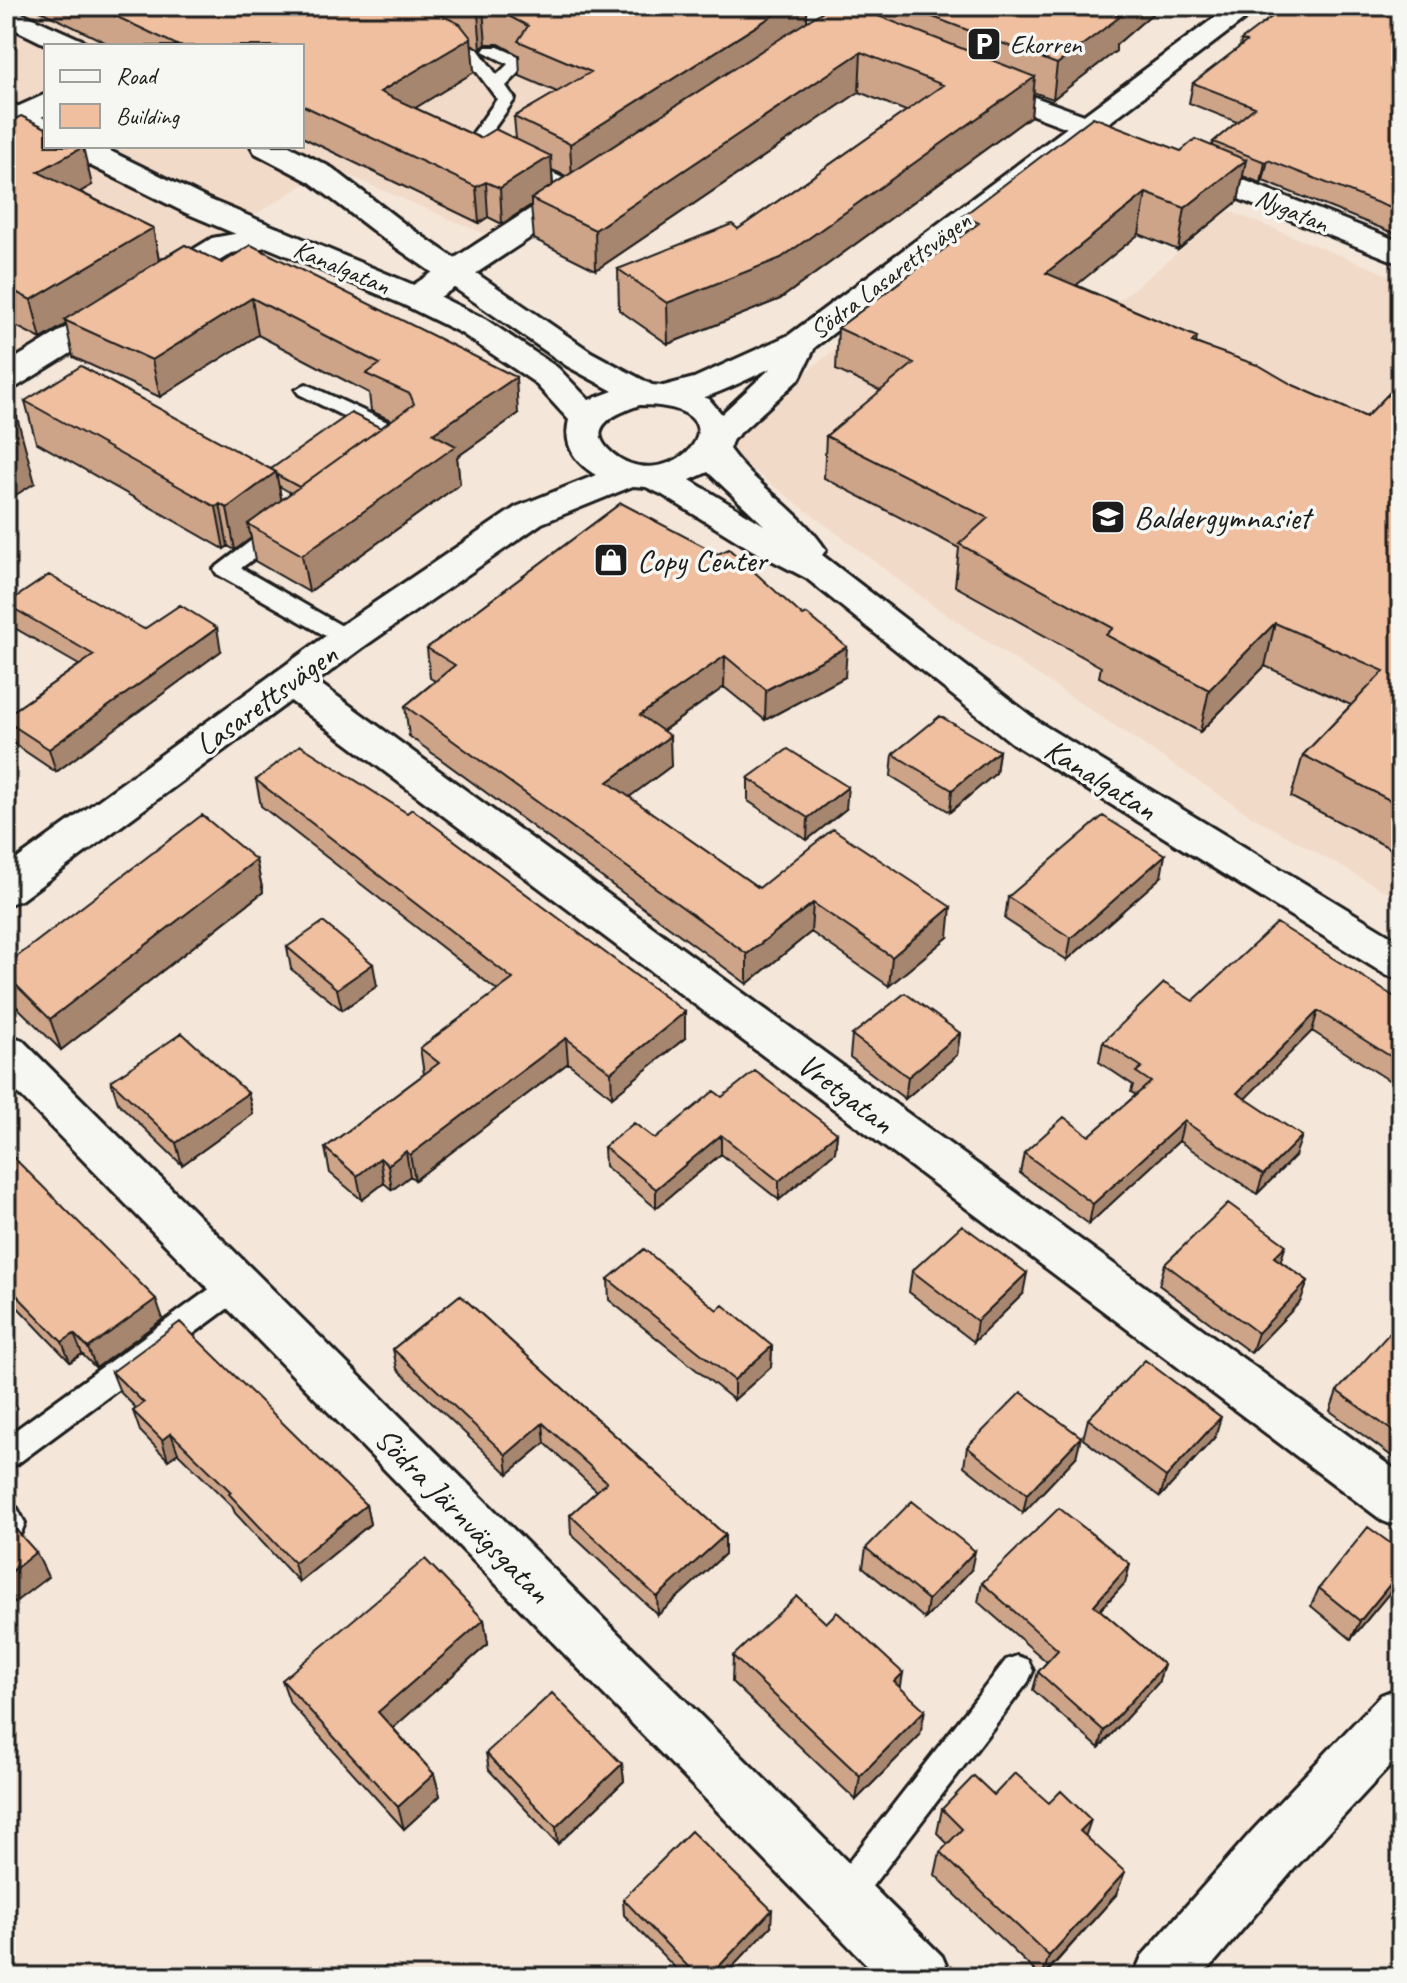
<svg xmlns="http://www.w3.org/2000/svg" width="1407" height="1983" font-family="Caveat,sans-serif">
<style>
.built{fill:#f2dac8;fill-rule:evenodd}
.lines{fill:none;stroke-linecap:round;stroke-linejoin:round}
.service-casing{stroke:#1c1c1c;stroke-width:6}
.pedestrian-casing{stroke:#1c1c1c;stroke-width:6}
.minor-casing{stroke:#1c1c1c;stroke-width:6}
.tertiary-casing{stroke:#1c1c1c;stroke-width:6}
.secondary-casing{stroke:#1c1c1c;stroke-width:6}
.service{fill:#f6f6f2;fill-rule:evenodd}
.pedestrian{fill:#f6f6f2;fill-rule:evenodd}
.minor{fill:#f6f6f2;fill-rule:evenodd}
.tertiary{fill:#f6f6f2;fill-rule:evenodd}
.secondary{fill:#f6f6f2;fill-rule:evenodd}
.wall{fill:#cea489;stroke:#1c1c1c;stroke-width:2;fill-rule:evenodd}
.shaded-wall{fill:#a7866f;stroke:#1c1c1c;stroke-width:2}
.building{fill:#efbf9f;stroke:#1c1c1c;stroke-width:2}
.labels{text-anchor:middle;stroke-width:7;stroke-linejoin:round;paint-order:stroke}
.far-poi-label{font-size:26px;fill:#1c1c1c;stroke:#f6f6f2;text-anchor:start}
.far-street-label{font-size:26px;fill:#1c1c1c;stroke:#f6f6f2}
.poi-label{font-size:32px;fill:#1c1c1c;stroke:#f6f6f2;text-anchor:start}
.street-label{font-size:32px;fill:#1c1c1c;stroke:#f6f6f2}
</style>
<rect width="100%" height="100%" fill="#f4e6d9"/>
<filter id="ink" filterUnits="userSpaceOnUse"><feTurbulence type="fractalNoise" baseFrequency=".0125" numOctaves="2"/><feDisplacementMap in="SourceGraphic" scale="16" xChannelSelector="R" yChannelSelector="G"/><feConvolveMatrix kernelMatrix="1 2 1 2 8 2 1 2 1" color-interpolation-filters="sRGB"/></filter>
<g filter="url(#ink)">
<!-- built -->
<path class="built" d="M 6,6 L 840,6 L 485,234 L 331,168 L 6,367 ZM 46,46 L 302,46 L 302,146 L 46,146 Z
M 1229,211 L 1401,280 L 1401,900 L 1253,817 L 935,607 L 695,427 L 801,377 L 886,307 L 972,317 L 1121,299 Z"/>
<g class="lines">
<!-- service casing -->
<g class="service-casing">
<path id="service" d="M 440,33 L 477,48 L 497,75 L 508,64 L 483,51 L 486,47 L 498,47 L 525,59 L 528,63 L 525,67 L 506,86 L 515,99 L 485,141 L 584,188 L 586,192 L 584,196 L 570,196 L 469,147 L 466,143 L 497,99 L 465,56 L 434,42 L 431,38 L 434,34 Z
M 306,384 L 413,434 L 416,439 L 409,447 L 395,447 L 393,441 L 299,394 L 296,390 Z
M 282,521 L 290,523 L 293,528 L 290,533 L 241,568 L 356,634 L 359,639 L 356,644 L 340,644 L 217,574 L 214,569 L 274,523 Z
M 236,1274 L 246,1277 L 250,1286 L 246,1295 L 17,1464 L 6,1468 L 6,1437 L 226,1277 Z
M 6,1504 L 17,1508 L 25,1523 L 21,1533 L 6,1540 Z
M 1017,1656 L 1028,1660 L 1033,1671 L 1028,1682 L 854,1910 L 842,1915 L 830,1910 L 825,1898 L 830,1886 L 1006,1660 Z"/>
</g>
<!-- pedestrian casing -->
<g class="pedestrian-casing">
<path id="pedestrian" d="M 768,6 L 804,6 L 872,32 L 876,38 L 872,44 L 854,44 L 772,11 Z
M 982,78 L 1098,120 L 1102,126 L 1098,132 L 1088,134 L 1078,132 L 972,92 L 968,86 L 972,80 Z"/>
</g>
<!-- minor casing -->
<g class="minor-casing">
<path id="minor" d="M 46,94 L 46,115 L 19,126 L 8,123 L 8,111 Z
M 1185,157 L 1401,242 L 1401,264 L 1174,173 L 1169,166 L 1174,159 Z
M 581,181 L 592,183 L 597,190 L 592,197 L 428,305 L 416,308 L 404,305 L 399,298 L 404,291 L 570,183 Z
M 273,227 L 284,230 L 289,237 L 284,244 L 232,253 L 18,386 L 6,389 L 6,364 L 212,238 Z
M 290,668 L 304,672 L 1401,1474 L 1401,1528 L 1383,1521 L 276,690 L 270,681 L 276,672 Z
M 6,1034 L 22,1040 L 942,1956 L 951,1977 L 879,1977 L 6,1081 Z
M 1401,1687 L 1401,1754 L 1293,1870 L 1202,1977 L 1133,1977 L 1142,1956 L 1253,1830 L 1381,1695 Z"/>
</g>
<!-- tertiary casing -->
<g class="tertiary-casing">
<path id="tertiary" d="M 1230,6 L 1262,6 L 815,347 L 800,378 L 728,444 L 716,447 L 704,444 L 698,436 L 771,368 C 739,383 686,412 652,403 L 647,396 L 652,389 L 694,378 L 789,335 Z"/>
</g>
<!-- secondary casing -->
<g class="secondary-casing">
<path id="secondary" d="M 6,6 L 82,40 L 87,46 L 49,46 L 6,25 Z
M 6,101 L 46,119 L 46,140 L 6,122 Z
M 61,146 L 100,146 L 208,199 L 428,291 L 485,319 L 558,368 L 589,400 L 613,391 L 567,366 L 384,239 L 310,182 L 255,153 L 251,146 L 289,146 L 332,168 L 406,225 L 591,352 L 652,385 L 674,387 L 709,399 L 730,424 L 734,436 L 729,449 C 756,487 800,510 826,550 L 822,555 L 1040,723 L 1401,942 L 1401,980 L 1386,975 L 1012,743 L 806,578 L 752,550 L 661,494 L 646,487 L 633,486 L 542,523 L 362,648 L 21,900 L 6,905 L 6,867 L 334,630 L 516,507 L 596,475 C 574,462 563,444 569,420 L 534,382 L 461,333 L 404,305 L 186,213 L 65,153 ZM 640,405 C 757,405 669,502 612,453 C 582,427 617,413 640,405 ZM 708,472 L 764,525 L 690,480 Z"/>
</g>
<!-- service -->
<use href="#service" class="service"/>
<!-- pedestrian -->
<use href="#pedestrian" class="pedestrian"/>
<!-- minor -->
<use href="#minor" class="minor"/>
<!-- tertiary -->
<use href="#tertiary" class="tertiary"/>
<!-- secondary -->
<use href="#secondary" class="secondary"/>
</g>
<!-- wall -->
<path class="wall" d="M 30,6 L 807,6 L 807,22 L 824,11 L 812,6 L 853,6 L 862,9 L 862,6 L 1161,6 L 1116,45 L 1116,51 L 1053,99 L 1033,92 L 1031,116 L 780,299 L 668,344 L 619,310 L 618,269 L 738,229 L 906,111 L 859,92 L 596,270 L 534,239 L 531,205 L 502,224 L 488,217 L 479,223 L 302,137 L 302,46 L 113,46 ZM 471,44 L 481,49 L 486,44 L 499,44 L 519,55 L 520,76 L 557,92 L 514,117 L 516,139 L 480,138 L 415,108 L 474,72 ZM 552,170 L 566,176 L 553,185 Z
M 1401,6 L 1401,236 L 1263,181 L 1261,183 L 1243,176 L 1238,201 L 1178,250 L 1139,234 L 1076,285 L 1197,337 L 1196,343 L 1366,417 L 1401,381 L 1401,854 L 1291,797 L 1303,755 L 1351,705 L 1265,666 L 1200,732 L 1099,677 L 1101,667 L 955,586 L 959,548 L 824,478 L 826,436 L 881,391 L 836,370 L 838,328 L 961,236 L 963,216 L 1181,151 L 1212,146 L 1213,142 L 1237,122 L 1189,103 L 1193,83 L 1240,47 L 1241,40 Z
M 6,123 L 92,185 L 80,192 L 153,228 L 159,260 L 185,245 L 518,414 L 457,457 L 460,484 L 309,592 L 255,561 L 251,538 L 235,550 L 228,546 L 224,549 L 36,442 L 25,401 L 271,469 L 381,428 L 391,420 L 371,411 L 369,393 L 258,335 L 160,397 L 73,357 L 66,324 L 41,339 L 6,321 ZM 279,486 L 291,493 L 281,500 Z
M 621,503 L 845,677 L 765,720 L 724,687 L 663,731 L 671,766 L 629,797 L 759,888 L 948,937 L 889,986 L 811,932 L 747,984 L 409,736 L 405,706 L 435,681 L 430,678 L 427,648 Z
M 6,604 L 144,629 L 221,651 L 56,772 L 10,741 L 6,729 L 6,716 L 79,665 L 13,627 Z
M 999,751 L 996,773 L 950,812 L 891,776 L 893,754 Z
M 748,778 L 846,809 L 807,840 L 748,801 Z
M 256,780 L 685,1038 L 612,1097 L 568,1063 L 415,1180 L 410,1176 L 392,1190 L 384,1183 L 362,1200 L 330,1173 L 325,1148 L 424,1074 L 420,1048 L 498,991 L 261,806 Z
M 256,860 L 263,892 L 61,1050 L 11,1001 L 6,985 L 6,965 Z
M 1161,877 L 1067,960 L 1005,919 L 1008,897 Z
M 287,947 L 377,986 L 342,1010 L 291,969 Z
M 1193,1001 L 1401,1001 L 1401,1088 L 1312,1031 L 1245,1098 L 1295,1156 L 1257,1194 L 1179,1141 L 1089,1224 L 1020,1173 L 1024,1153 L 1089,1136 L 1136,1095 L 1131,1092 L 1133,1085 L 1099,1062 L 1103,1042 Z
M 960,1033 L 957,1055 L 905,1099 L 850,1057 L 852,1035 Z
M 111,1081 L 248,1093 L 253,1114 L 182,1165 L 118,1103 Z
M 722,1097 L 837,1133 L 835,1152 L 779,1200 L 721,1154 L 656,1208 L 605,1166 L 604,1147 L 655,1139 Z
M 6,1150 L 163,1319 L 96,1368 L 82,1354 L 70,1362 L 6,1295 Z
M 1280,1261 L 1308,1281 L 1300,1302 L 1251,1353 L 1159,1285 L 1165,1264 Z
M 912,1271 L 1023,1294 L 974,1342 L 909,1292 Z
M 608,1279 L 772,1346 L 771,1367 L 734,1400 L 609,1300 Z
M 460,1295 L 725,1535 L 725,1554 L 658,1615 L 571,1534 L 570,1515 L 597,1491 L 545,1443 L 508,1474 L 397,1369 L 393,1349 Z
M 1401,1333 L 1401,1463 L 1330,1411 L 1337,1391 Z
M 112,1372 L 366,1505 L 370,1524 L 299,1582 L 235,1513 L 232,1506 L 178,1453 L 168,1460 L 140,1431 L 133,1411 L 136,1408 L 120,1392 Z
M 1088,1419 L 1215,1437 L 1160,1497 L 1083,1439 Z
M 967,1447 L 1076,1457 L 1023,1513 L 964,1466 Z
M 866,1548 L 971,1570 L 925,1619 L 863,1567 Z
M 1401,1551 L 1401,1579 L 1351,1639 L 1311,1606 L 1319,1588 Z
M 1130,1564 L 1125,1583 L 1100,1610 L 1164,1665 L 1158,1683 L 1099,1748 L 1033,1690 L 1038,1672 L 1047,1662 L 978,1602 L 982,1583 Z
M 484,1620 L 488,1644 L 393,1728 L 434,1774 L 440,1796 L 404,1829 L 290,1703 L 282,1680 Z
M 733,1656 L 920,1735 L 856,1800 L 732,1682 Z
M 486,1753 L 622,1764 L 624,1781 L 558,1844 L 489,1770 Z
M 994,1795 L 1085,1836 L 1116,1895 L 1043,1977 L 1041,1977 L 935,1875 L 940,1852 L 948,1844 L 937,1833 L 942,1809 Z
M 623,1899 L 771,1926 L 723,1977 L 684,1977 L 624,1915 Z"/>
<!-- shaded-wall -->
<path class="shaded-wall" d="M 134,6 L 204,6 L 151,33 L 130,14 Z
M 788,6 L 807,6 L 807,28 L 572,179 L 570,144 Z
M 1126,6 L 1161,6 L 1116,45 L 1116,51 L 1053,99 L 1057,64 Z
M 483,9 L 486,44 L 481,49 L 478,14 Z
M 471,38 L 474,72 L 384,127 L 380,92 Z
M 861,52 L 859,92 L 596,270 L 595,230 Z
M 1035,77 L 1031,116 L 780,299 L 668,344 L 667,303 Z
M 83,147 L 92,185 L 48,210 L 38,172 Z
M 551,156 L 553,191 L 531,199 L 531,205 L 502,224 L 500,188 Z
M 1246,160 L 1238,201 L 1178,250 L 1185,208 Z
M 1268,160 L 1263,181 L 1261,183 L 1265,162 Z
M 486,182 L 488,217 L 479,223 L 476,187 Z
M 1146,193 L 1139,234 L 1041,314 L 1046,273 Z
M 153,228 L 160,266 L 64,320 L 66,324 L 41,339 L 31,300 Z
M 252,298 L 258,335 L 160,397 L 152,360 Z
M 516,377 L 518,414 L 457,457 L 460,484 L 309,592 L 302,555 L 433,434 Z
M 17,417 L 35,483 L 6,501 L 6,424 Z
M 276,472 L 284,513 L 248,524 L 251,538 L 235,550 L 227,508 Z
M 220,504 L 228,546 L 224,549 L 216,507 Z
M 1275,623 L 1265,666 L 1200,732 L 1209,690 Z
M 217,628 L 221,651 L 56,772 L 49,749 Z
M 847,647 L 845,677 L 765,720 L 766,690 Z
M 725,656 L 724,687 L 641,746 L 640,715 Z
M 670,736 L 671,766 L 609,812 L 608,782 Z
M 999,751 L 996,773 L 950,812 L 952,790 Z
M 848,787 L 846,809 L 807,840 L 808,818 Z
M 1165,855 L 1161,877 L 1067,960 L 1071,938 Z
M 256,860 L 263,892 L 61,1050 L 50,1019 Z
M 813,903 L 811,932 L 747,984 L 747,954 Z
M 951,907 L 948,937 L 889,986 L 892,957 Z
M 373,964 L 377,986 L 342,1010 L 337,989 Z
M 1318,1011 L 1312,1031 L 1231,1113 L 1237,1093 Z
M 685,1012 L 685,1038 L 612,1097 L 611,1072 Z
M 960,1033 L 957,1055 L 905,1099 L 908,1077 Z
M 566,1038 L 568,1063 L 415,1180 L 410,1155 Z
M 248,1093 L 253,1114 L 182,1165 L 176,1143 Z
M 1184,1121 L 1179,1141 L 1089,1224 L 1093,1204 Z
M 837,1133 L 835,1152 L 779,1200 L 779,1181 Z
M 721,1135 L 721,1154 L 656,1208 L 656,1189 Z
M 1302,1136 L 1295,1156 L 1257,1194 L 1263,1175 Z
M 406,1151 L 410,1176 L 392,1190 L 388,1165 Z
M 380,1158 L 384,1183 L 362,1200 L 357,1176 Z
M 1286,1245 L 1279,1266 L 1274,1257 Z
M 1027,1273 L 1023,1294 L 974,1342 L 977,1321 Z
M 1308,1281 L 1300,1302 L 1251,1353 L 1258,1333 Z
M 156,1299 L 163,1319 L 96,1368 L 88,1348 Z
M 74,1334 L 82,1354 L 70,1362 L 62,1342 Z
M 772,1346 L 771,1367 L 734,1400 L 734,1380 Z
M 1221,1417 L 1215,1437 L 1160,1497 L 1166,1477 Z
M 543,1423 L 545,1443 L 508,1474 L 506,1455 Z
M 171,1433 L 178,1453 L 168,1460 L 162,1440 Z
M 1081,1437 L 1076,1457 L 1023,1513 L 1027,1494 Z
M 366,1505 L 370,1524 L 299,1582 L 294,1563 Z
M 725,1535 L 725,1554 L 658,1615 L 657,1597 Z
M 975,1551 L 971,1570 L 925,1619 L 928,1600 Z
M 36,1552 L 48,1577 L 6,1609 L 6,1576 Z
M 1130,1564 L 1125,1583 L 1088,1623 L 1094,1605 Z
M 1401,1571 L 1401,1579 L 1351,1639 L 1360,1621 Z
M 484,1620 L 488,1644 L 384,1736 L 378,1712 Z
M 1164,1665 L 1158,1683 L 1099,1748 L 1104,1731 Z
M 903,1673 L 899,1698 L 894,1682 Z
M 925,1710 L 920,1735 L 856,1800 L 860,1776 Z
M 622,1764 L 624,1781 L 558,1844 L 556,1827 Z
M 434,1774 L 440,1796 L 404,1829 L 398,1807 Z
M 1091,1820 L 1083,1843 L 1080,1831 Z
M 1125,1872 L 1116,1895 L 1042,1977 L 1049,1956 Z
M 772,1910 L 771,1926 L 723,1977 L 709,1977 Z"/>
<!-- building -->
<path class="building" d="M 94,6 L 134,6 L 130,14 L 171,14 L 187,6 L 422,6 L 460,24 L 471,38 L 380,92 L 480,138 L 495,129 L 551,156 L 500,188 L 486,182 L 476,187 L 302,105 L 302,46 L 179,46 Z
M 461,6 L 788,6 L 570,144 L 514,117 L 591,72 L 518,41 L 528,26 L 497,10 L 483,9 L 478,14 Z
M 831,6 L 853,6 L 1035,77 L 781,258 L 667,303 L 618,269 L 732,224 L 738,229 L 943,85 L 861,52 L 595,230 L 531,199 Z
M 904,6 L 1126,6 L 1116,15 L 1121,16 L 1057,64 Z
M 1286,6 L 1401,6 L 1401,21 L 1398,23 L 1401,24 L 1401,212 L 1268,160 L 1265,162 L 1213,142 L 1255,107 L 1193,83 L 1246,42 L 1241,40 Z
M 21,116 L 46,128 L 46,146 L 81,146 L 83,147 L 38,172 L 153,228 L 31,300 L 6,287 L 6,123 Z
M 1093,117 L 1181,151 L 1195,139 L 1246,160 L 1185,208 L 1146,193 L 1046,273 L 1197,337 L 1192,342 L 1260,366 L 1293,385 L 1366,417 L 1401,381 L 1401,806 L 1303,755 L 1384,671 L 1275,623 L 1209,690 L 1106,635 L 1113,628 L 959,544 L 988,518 L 826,436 L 914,363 L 838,328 L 979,223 L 963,216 Z
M 185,245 L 222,263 L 251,245 L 516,377 L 433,434 L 456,446 L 302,555 L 248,524 L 414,404 L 410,394 L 366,374 L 380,364 L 252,298 L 152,360 L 64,320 Z
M 81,366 L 276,472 L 227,508 L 220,504 L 216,507 L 25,401 Z
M 6,410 L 17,417 L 6,424 Z
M 351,413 L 381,428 L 299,487 L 277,475 L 276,472 L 271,469 Z
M 621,503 L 718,554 L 729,549 L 803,616 L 807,614 L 847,647 L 766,690 L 725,656 L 640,715 L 670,736 L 608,782 L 759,888 L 833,829 L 951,907 L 892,957 L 813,903 L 747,954 L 405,706 L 455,665 L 427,648 Z
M 49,575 L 144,629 L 180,605 L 217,628 L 49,749 L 6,721 L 6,716 L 94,655 L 6,604 Z
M 940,716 L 999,751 L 952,790 L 893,754 Z
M 300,745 L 407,813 L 412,809 L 685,1012 L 611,1072 L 566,1038 L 410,1155 L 406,1151 L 388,1165 L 380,1158 L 357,1176 L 325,1148 L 439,1063 L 420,1048 L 513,979 L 256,780 Z
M 788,749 L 848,787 L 808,818 L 748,778 Z
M 202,815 L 256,860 L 50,1019 L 6,975 L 6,965 Z
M 1103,816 L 1165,855 L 1071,938 L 1008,897 Z
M 323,922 L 373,964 L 337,989 L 287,947 Z
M 1277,923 L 1401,1001 L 1401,1063 L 1318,1011 L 1237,1093 L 1302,1136 L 1263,1175 L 1184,1121 L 1093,1204 L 1024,1153 L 1064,1117 L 1089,1136 L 1151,1082 L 1136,1072 L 1142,1067 L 1103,1042 L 1164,983 L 1193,1001 Z
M 905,993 L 960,1033 L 908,1077 L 852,1035 Z
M 182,1033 L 248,1093 L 176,1143 L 111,1081 Z
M 755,1071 L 837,1133 L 779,1181 L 721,1135 L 656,1189 L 604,1147 L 634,1123 L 655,1139 L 714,1091 L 722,1097 Z
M 6,1150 L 156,1299 L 88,1348 L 74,1334 L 62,1342 L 6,1284 Z
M 1228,1203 L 1286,1245 L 1274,1257 L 1308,1281 L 1258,1333 L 1165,1264 Z
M 962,1225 L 1027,1273 L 977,1321 L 912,1271 Z
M 644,1249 L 717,1310 L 723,1305 L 772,1346 L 734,1380 L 608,1279 Z
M 460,1295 L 725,1535 L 657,1597 L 570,1515 L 607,1482 L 543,1423 L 506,1455 L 393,1349 Z
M 180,1322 L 366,1505 L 294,1563 L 229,1494 L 231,1492 L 171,1433 L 162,1440 L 133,1411 L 144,1403 L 112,1372 Z
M 1394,1328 L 1401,1333 L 1401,1437 L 1337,1391 Z
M 1145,1360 L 1221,1417 L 1166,1477 L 1088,1419 Z
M 1021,1392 L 1081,1437 L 1027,1494 L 967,1447 Z
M 912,1501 L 975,1551 L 928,1600 L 866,1548 Z
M 1059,1508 L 1130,1564 L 1094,1605 L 1164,1665 L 1104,1731 L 1038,1672 L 1058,1650 L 982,1583 Z
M 9,1522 L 36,1552 L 6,1576 L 6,1524 Z
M 1368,1527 L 1401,1551 L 1401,1571 L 1360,1621 L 1319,1588 Z
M 425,1559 L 484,1620 L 378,1712 L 434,1774 L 398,1807 L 282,1680 Z
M 797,1596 L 826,1623 L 837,1612 L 903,1673 L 894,1682 L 925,1710 L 860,1776 L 733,1656 Z
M 552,1693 L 622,1764 L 556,1827 L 486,1753 Z
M 1015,1773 L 1049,1803 L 1061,1791 L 1091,1820 L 1080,1831 L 1125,1872 L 1049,1956 L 940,1852 L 962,1829 L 942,1809 L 974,1776 L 994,1795 Z
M 691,1831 L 772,1910 L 709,1977 L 698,1977 L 623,1899 Z"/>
</g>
<!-- icons -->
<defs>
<g id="parking-square" transform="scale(1.8)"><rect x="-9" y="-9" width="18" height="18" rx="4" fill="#1c1c1c" stroke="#f6f6f2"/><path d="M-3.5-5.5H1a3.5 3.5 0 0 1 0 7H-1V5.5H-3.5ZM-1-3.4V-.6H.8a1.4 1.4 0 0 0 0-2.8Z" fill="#fff"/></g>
<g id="school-square" transform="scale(1.8)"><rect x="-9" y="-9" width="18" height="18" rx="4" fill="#1c1c1c" stroke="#f6f6f2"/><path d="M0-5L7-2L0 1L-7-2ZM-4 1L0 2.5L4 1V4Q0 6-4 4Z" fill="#fff"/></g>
<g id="shop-square" transform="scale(1.8)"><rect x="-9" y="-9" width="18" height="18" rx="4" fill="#1c1c1c" stroke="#f6f6f2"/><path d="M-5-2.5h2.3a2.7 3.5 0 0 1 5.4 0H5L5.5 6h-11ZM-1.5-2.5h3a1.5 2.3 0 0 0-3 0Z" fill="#fff"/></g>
</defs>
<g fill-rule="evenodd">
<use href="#parking-square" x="984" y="44"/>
<use href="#school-square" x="1108" y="517"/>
<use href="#shop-square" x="611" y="560"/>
</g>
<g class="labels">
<!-- far-poi labels -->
<g class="far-poi-label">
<text x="1010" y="53">Ekorren</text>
</g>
<!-- far-street labels -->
<g class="far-street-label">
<text transform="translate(1292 210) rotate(22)" y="9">Nygatan</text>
<text transform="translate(342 267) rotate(23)" y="9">Kanalgatan</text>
<text transform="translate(890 275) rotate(-37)" y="9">Södra Lasarettsvägen</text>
</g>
<!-- poi labels -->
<g class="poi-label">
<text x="1134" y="528">Baldergymnasiet</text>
<text x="637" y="571">Copy Center</text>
</g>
<!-- street labels -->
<g class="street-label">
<text transform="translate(266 699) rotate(-36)" y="11">Lasarettsvägen</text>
<text transform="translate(1101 779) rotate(32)" y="11">Kanalgatan</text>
<text transform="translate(846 1093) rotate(37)" y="11">Vretgatan</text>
<text transform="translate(463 1515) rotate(45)" y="11">Södra Järnvägsgatan</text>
</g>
</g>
<!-- margin -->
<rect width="1407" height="1983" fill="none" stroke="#f6f6f2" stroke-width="32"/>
<rect x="16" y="16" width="1375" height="1951" fill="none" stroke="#1c1c1c" stroke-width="3" filter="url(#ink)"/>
<!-- legend -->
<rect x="44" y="44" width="260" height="104" fill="#f6f6f2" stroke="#9f9f9c" stroke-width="2"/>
<rect x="60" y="70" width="40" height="12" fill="#f6f6f2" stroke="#9f9f9c" stroke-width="2"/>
<text x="116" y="84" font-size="24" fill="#1c1c1c">Road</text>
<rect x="60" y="104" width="40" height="24" fill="#efbf9f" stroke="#9f9f9c" stroke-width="2"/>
<text x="116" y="124" font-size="24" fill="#1c1c1c">Building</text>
</svg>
